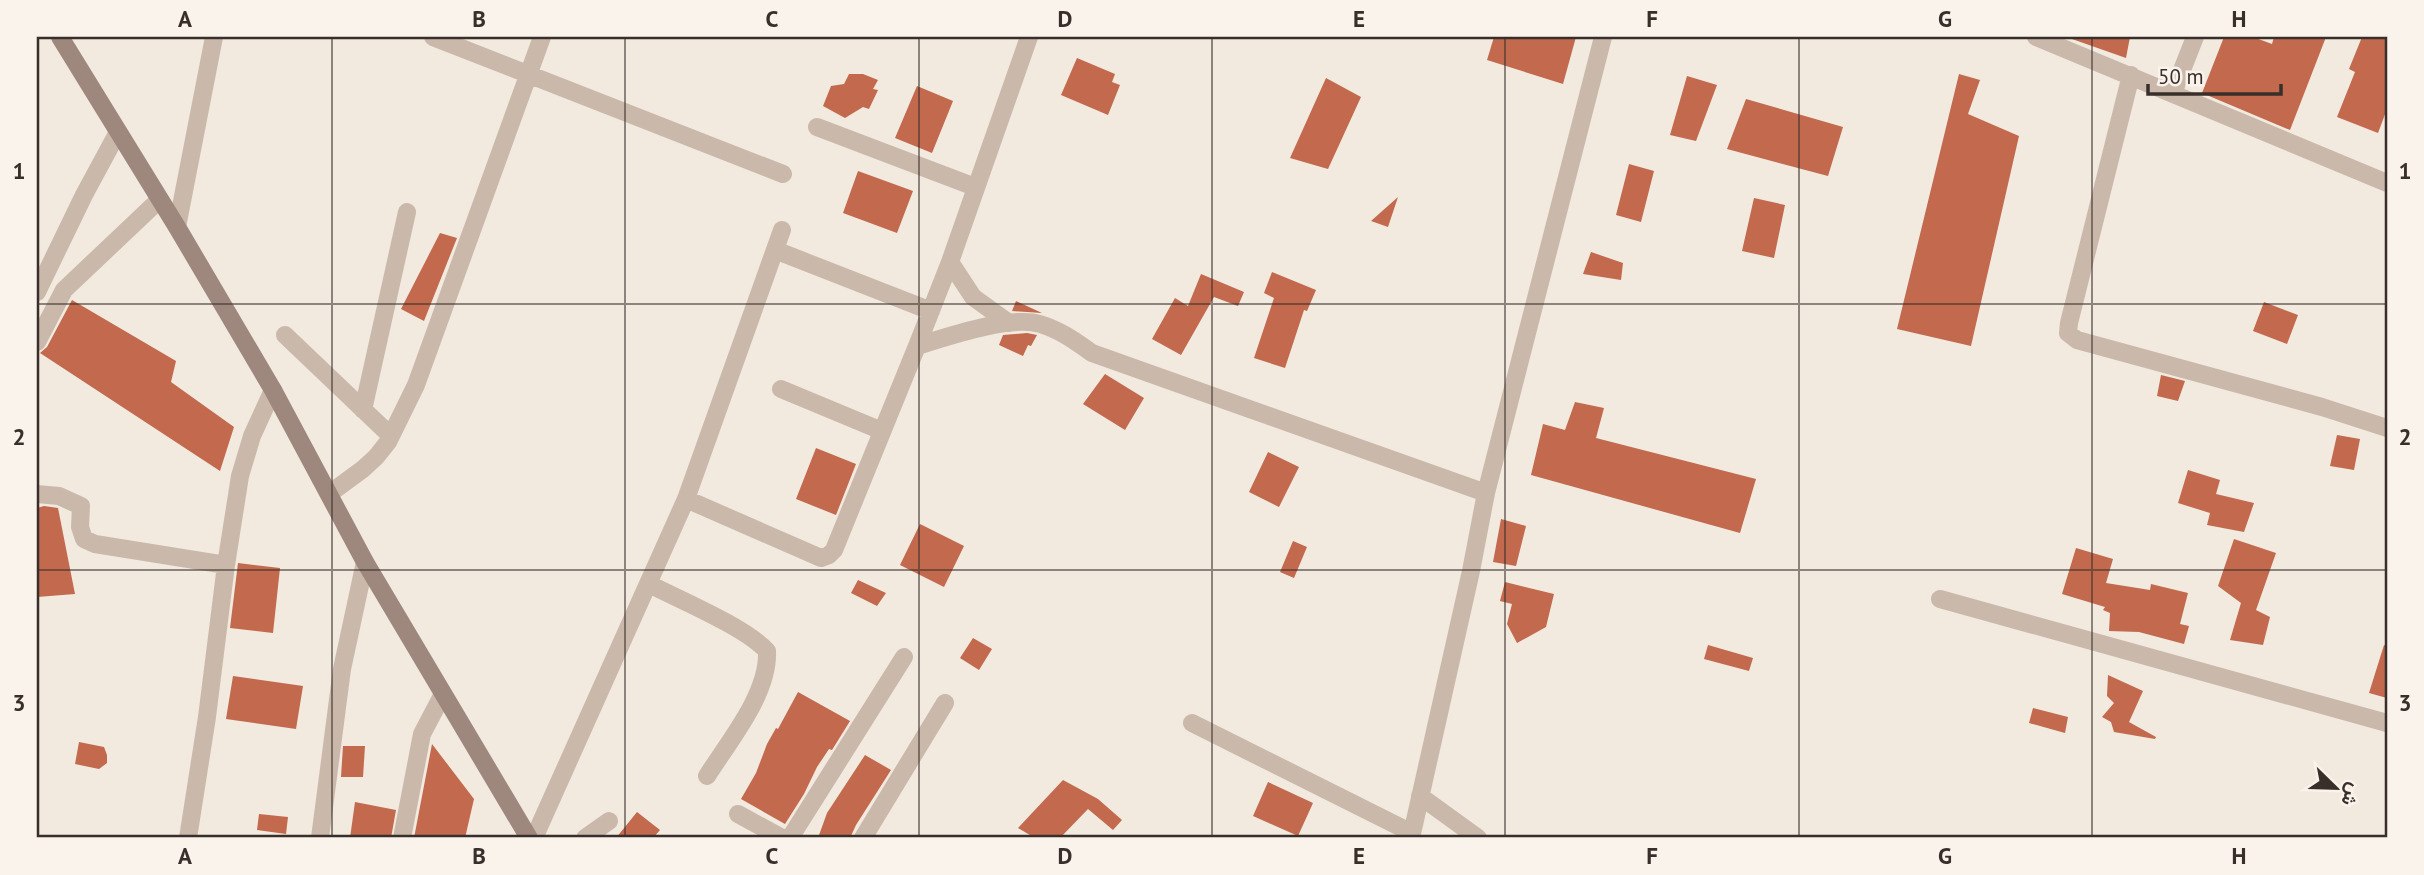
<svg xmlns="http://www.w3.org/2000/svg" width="2424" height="875" font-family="'PT Sans',Vazirmatn,sans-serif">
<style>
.building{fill:#c2694e}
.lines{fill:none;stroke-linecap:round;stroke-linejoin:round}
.street{stroke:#cab9ab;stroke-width:18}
.secondary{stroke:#9e887d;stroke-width:18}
.grid{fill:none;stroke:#382f2a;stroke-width:2;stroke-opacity:0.55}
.neatline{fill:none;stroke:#382f2a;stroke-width:2.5}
.grid-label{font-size:23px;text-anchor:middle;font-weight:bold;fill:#382f2a}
</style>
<rect width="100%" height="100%" fill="#f2e9df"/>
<!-- building -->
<path class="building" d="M 1494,37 L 1576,37 L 1563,84 L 1487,60 Z
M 2073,37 L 2130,37 L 2126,58 L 2072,39 Z
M 2224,37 L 2253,37 L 2272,44 L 2274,37 L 2326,37 L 2290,130 L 2202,93 Z
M 2362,37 L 2387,37 L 2387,109 L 2378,133 L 2337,117 L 2355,72 L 2349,69 Z
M 1077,58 L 1115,74 L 1112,82 L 1120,85 L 1108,115 L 1061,95 Z
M 849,74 L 863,74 L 878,80 L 873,89 L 878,90 L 869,109 L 863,107 L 845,118 L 823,106 L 831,86 L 844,84 Z
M 1959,74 L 1980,80 L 1968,114 L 2019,136 L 1971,346 L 1897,329 Z
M 1687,76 L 1717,85 L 1696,141 L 1670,135 Z
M 1326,78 L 1361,97 L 1328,169 L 1290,158 Z
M 917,86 L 953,101 L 932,153 L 895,138 Z
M 1746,99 L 1843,127 L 1828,176 L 1727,149 Z
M 1629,164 L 1654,171 L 1641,222 L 1616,215 Z
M 858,171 L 913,191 L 897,233 L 843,213 Z
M 1398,197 L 1388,227 L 1371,221 Z
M 1754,198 L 1785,205 L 1774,258 L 1742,251 Z
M 440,233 L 457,238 L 424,321 L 401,309 Z
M 1591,252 L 1623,263 L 1621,280 L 1583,274 Z
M 1272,272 L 1316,290 L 1307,311 L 1304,310 L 1285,368 L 1254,358 L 1274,298 L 1264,293 Z
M 1201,274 L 1244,292 L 1238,306 L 1214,297 L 1181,355 L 1152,339 L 1175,298 L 1188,306 Z
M 72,300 L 176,361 L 171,382 L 234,427 L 220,471 L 40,353 L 47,347 Z
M 1016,301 L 1042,313 L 1012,311 Z
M 2264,302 L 2298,315 L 2287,344 L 2253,331 Z
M 1027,333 L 1037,335 L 1031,346 L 1028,345 L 1023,356 L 999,345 L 1003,335 Z
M 1105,374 L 1144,398 L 1125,430 L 1083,404 Z
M 2161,375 L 2185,381 L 2178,401 L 2157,396 Z
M 1575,402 L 1604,408 L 1596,438 L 1756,479 L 1740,533 L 1531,475 L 1543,424 L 1565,430 Z
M 2337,435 L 2360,439 L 2354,470 L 2330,466 Z
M 816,448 L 856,464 L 836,515 L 796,499 Z
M 1268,452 L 1299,467 L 1279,507 L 1249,492 Z
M 2188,470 L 2220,480 L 2216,494 L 2254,503 L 2244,532 L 2207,525 L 2210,513 L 2178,503 Z
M 44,506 L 58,508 L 75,594 L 37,597 L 37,508 Z
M 1501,519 L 1526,526 L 1516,566 L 1493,562 Z
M 920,524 L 964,546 L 944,587 L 900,565 Z
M 2234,539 L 2276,553 L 2256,610 L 2270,617 L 2263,645 L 2230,640 L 2241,603 L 2218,586 Z
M 1293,541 L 1307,547 L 1294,578 L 1280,572 Z
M 2076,548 L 2113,559 L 2106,583 L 2150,590 L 2151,584 L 2188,593 L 2180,624 L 2189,626 L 2184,644 L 2139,632 L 2109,631 L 2110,613 L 2103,610 L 2105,607 L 2062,594 Z
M 238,563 L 280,568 L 273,633 L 230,628 Z
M 858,580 L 886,593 L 877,606 L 851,593 Z
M 1505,582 L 1554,594 L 1546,627 L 1517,643 L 1507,624 L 1512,604 L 1500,601 Z
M 973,638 L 992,649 L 979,670 L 960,658 Z
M 1708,645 L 1753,658 L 1749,671 L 1704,659 Z
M 2384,645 L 2387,646 L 2387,698 L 2369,693 Z
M 2108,675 L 2143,691 L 2129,722 L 2156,737 L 2155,739 L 2114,732 L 2111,722 L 2102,717 L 2114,703 L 2107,696 Z
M 233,676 L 303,686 L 296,729 L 226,719 Z
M 798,692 L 850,721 L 832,750 L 829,749 L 817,767 L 804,794 L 785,824 L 741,799 L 756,773 L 767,744 L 776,728 L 778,729 Z
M 2033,708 L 2068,717 L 2065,733 L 2029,723 Z
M 79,742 L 104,747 L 107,755 L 107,763 L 99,769 L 75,764 Z
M 432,744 L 474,799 L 465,838 L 414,838 Z
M 343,746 L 365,746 L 363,777 L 341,777 Z
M 865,755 L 891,770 L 856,825 L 850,838 L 818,838 L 827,813 Z
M 1063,780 L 1098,799 L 1122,820 L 1113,830 L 1088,809 L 1060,838 L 1035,838 L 1018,828 Z
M 1268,782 L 1313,803 L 1298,836 L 1253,816 Z
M 355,802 L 396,810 L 391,838 L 350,838 Z
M 637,812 L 660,830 L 653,838 L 616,838 Z
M 259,814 L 288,817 L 286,834 L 257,830 Z"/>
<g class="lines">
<!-- street -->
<path class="street" d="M 433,37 L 783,174
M 2036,37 L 2387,183
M 2131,75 L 2069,323 L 2068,333 L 2077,340 L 2322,407 L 2387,428
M 2173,93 L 2195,37
M 817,127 L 975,187
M 177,227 L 214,37
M 775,250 L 931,311
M 37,292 L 84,195 L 118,132
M 1009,323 L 973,297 L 950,262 L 1029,37
M 285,335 L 391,436
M 37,342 L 64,290 L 159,200
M 917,346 L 950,262
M 781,389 L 882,431
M 363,410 L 407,212
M 37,494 L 59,496 L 81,506 L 80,527 L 84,539 L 95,544 L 226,565
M 329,494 L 363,469 L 376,457 L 388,442 L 416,385 L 542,37
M 686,499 L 782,230
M 649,584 C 680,600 745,627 767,651 C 769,694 729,741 707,776
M 1940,599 L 2387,723
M 1192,723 L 1412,833
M 1420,796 L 1478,838
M 738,814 L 782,838
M 188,838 L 207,717 L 226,565 L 240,476 L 252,436 L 273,390
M 320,838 L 342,669 L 365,562
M 402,838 L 422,734 L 443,694
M 534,838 L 686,499 L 821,558 L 829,555 L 834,550 L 917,346 C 947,337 1010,315 1040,324 C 1060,330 1075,341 1092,353 L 1486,493
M 585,838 L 609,821
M 790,838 L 904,657
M 863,838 L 945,703
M 1411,838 L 1471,571 L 1486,493 L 1603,37"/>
<!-- secondary -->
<path class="secondary" d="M 60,37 L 177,227 L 273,390 L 365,562 L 529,838"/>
</g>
<!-- grid -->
<path class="grid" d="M 332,37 L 332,838M 625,37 L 625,838M 919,37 L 919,838M 1212,37 L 1212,838M 1505,37 L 1505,838M 1799,37 L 1799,838M 2092,37 L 2092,838M 37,304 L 2387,304M 37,570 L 2387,570"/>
<!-- border -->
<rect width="2424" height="875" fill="none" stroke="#faf3ec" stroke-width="77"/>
<!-- north arrow -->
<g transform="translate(2336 788) rotate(113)" stroke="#faf3ec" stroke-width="5" paint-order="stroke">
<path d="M0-5L12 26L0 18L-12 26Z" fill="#382f2a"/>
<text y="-10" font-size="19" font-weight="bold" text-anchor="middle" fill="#382f2a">ش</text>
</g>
<!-- scale -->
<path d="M2148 84v10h133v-10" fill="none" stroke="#382f2a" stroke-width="3.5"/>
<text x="2158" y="84" font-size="21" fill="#382f2a" stroke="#faf3ec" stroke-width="5" paint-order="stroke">50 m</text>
<rect x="38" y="38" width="2348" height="798" class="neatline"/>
<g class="grid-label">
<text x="185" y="27">A</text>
<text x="479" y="27">B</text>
<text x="772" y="27">C</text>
<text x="1065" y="27">D</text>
<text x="1359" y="27">E</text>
<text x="1652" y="27">F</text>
<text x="1945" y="27">G</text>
<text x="2239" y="27">H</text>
<text x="19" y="179">1</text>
<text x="2405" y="179">1</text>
<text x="19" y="445">2</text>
<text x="2405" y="445">2</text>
<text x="19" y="711">3</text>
<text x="2405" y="711">3</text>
<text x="185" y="864">A</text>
<text x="479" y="864">B</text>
<text x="772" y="864">C</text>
<text x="1065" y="864">D</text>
<text x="1359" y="864">E</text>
<text x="1652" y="864">F</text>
<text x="1945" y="864">G</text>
<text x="2239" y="864">H</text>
</g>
</svg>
